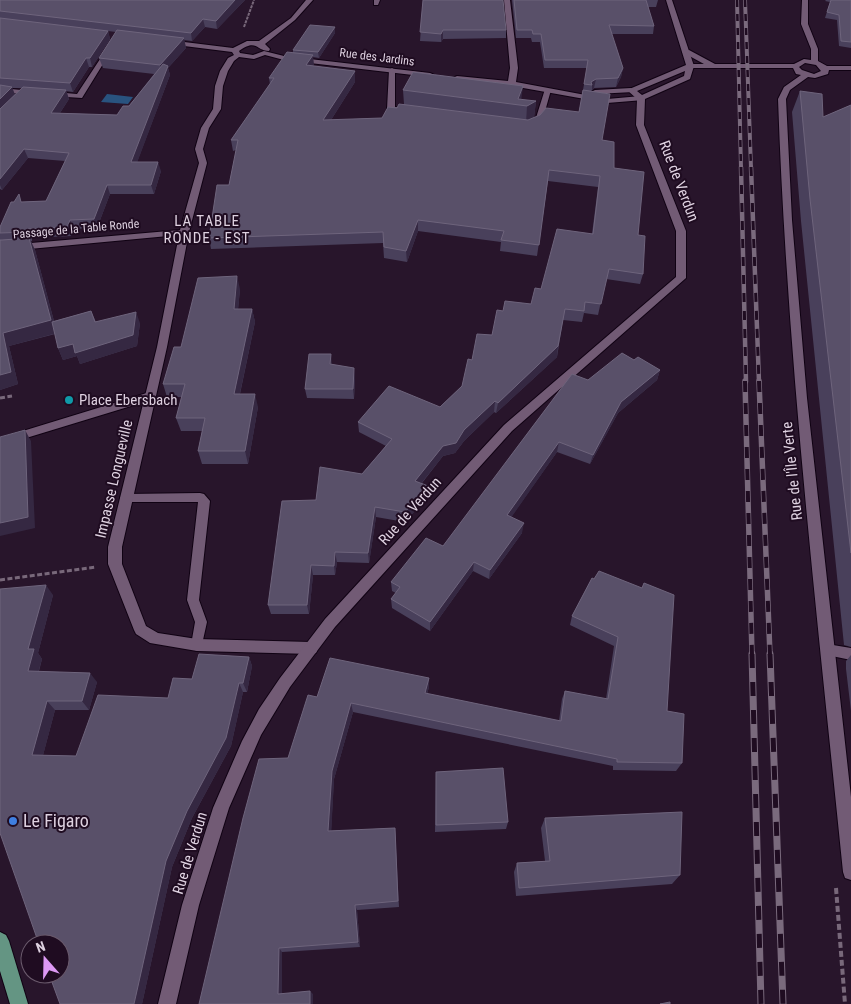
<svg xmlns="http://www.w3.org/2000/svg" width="851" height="1004" font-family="'Roboto Condensed',sans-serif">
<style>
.water{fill:#29537f}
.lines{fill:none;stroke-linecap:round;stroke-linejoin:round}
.service-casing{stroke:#100213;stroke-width:2}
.minor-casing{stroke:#100213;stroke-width:2}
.secondary-casing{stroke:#100213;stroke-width:2}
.primary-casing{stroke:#100213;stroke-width:2}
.path-far2{stroke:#78687a;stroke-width:2;stroke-dasharray:3 1;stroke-linecap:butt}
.path-far1{stroke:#78687a;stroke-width:3;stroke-dasharray:5 2.5;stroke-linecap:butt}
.path{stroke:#78687a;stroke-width:4;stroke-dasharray:6 3;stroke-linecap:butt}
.service{fill:#725b75;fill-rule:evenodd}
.minor{fill:#725b75;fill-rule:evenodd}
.secondary{fill:#725b75;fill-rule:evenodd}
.primary{fill:#649583;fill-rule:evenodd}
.rail-far3-casing{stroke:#7a6a7d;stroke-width:4}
.rail-far2-casing{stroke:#7a6a7d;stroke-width:4.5}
.rail-far1-casing{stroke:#7a6a7d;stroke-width:5.5}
.rail-casing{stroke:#7a6a7d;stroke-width:7}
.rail-far3{stroke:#1f0c21;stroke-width:2.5;stroke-dasharray:7;stroke-linecap:butt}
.rail-far2{stroke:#1f0c21;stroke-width:3;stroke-dasharray:9;stroke-linecap:butt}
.rail-far1{stroke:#1f0c21;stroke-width:4;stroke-dasharray:11;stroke-linecap:butt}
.rail{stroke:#1f0c21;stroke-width:5;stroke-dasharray:14;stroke-linecap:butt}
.wall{fill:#49405b;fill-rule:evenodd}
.shaded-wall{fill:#352842}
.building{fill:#595069;stroke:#6e647c}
.culture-dot{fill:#0f9aa8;stroke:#1f0c21;stroke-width:2}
.shop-dot{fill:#3f7fe0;stroke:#1f0c21;stroke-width:2}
.labels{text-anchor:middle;stroke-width:4;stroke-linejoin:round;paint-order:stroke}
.far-street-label{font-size:12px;fill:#ded1e0;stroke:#1f0c21}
.street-label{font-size:15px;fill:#ded1e0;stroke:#1f0c21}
.far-quarter-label{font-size:15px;letter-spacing:1px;fill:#ded1e0;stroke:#1f0c21}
.poi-label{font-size:15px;fill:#ded1e0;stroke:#1f0c21;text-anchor:start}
.near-poi-label{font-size:18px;fill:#ded1e0;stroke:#1f0c21;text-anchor:start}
</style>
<rect width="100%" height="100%" fill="#28152b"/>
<!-- water -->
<path class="water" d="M 107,94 L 133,97 L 128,104 L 101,102 Z"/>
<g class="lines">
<!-- service casing -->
<g class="service-casing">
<path id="service" d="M 374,0 L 380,0 L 378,5 L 374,5 Z
M 106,50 L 111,51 L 82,98 L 51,96 L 50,94 L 54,92 L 77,94 Z
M 392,68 L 395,70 L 395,107 L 406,108 L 406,112 L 391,111 L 387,109 L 389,70 Z
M 0,88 L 33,91 L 37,93 L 33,95 L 0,92 Z
M 545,89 L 551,90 L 542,122 L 536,128 L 530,128 L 529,126 L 535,121 Z
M 150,392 L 155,396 L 154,399 L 0,446 L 0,438 Z
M 200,493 L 204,494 L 210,501 L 199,600 L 207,622 L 201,649 L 197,651 L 193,649 L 191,645 L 195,622 L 187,600 L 198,502 L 126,502 L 122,501 L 120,498 L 122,495 L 126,494 Z
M 827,644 L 851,648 L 851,660 L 822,654 L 821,650 L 822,646 Z"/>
</g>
<!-- minor casing -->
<g class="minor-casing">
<path id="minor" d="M 306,0 L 313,0 L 295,20 L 265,44 L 270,49 L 269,51 C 256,51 257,38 239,51 L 240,53 L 253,55 L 264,51 L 284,56 L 430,73 L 434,75 L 430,77 L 284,60 L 265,55 L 254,59 L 239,57 L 234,61 L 228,71 L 223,86 L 221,109 L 209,128 L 203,149 L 207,163 L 189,232 L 167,347 L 122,547 L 122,564 L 146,626 L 158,633 L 197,639 L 311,642 L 316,643 L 318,648 L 316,653 L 311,654 L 197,651 L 150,643 L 136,634 L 134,630 L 108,564 L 108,547 L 157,347 L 179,235 L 8,251 L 0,250 L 0,244 L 8,245 L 180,230 L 199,163 L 195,149 L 201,128 L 213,109 L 215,86 L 220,71 L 228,58 L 234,55 L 232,52 L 168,44 L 164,42 L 168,40 L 233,48 L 247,41 L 259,41 L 291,18 Z
M 504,0 L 510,0 L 518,68 L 516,82 L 607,99 L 641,96 L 645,98 L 644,100 L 607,103 L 512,86 L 454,80 L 453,78 L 457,76 L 508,81 L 510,68 Z
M 802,0 L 808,0 L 808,24 L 818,49 L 818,61 L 827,66 L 851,66 L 851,70 L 829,70 L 828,74 L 815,78 L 808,77 L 790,90 L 786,99 L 792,220 L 807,398 L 851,797 L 851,880 L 845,878 L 843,872 C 817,615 787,358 778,99 L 784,87 L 801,75 L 796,74 L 793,68 L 690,68 L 686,66 L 687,64 L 704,64 L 682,52 L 689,50 L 715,64 L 794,64 L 804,59 L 811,60 L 811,49 L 801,24 ZM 805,63 L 816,65 L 821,71 L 814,74 L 802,70 L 799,67 Z
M 631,88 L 635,90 L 634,92 L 595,94 L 591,92 L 595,90 Z"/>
</g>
<!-- secondary casing -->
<g class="secondary-casing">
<path id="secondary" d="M 666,0 L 672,0 L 694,66 L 690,79 L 645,99 L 644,125 L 686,231 L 686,278 L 512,431 L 335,627 L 290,687 L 261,735 L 229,808 L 199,905 L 176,1004 L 158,1004 L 182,905 L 213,808 L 242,741 L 259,709 L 280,678 L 325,619 L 504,425 L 676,277 L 676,231 L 636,125 L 637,99 L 627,90 L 686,65 ZM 685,71 L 684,76 L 642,95 L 637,91 Z"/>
</g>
<!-- primary casing -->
<g class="primary-casing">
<path id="primary" d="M 0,932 L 6,935 L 9,941 L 28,1004 L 10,1004 L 0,971 Z"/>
</g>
<!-- path-far2 -->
<path class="path-far2" d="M 244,27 L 254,0"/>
<!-- path-far1 -->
<path class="path-far1" d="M 0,398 L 12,396
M 0,580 L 96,567"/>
<!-- path -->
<path class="path" d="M 836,888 L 845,1004"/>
<!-- service -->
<use href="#service" class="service"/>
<!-- minor -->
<use href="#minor" class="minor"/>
<!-- secondary -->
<use href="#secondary" class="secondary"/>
<!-- primary -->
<use href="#primary" class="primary"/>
<!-- rail-far3 casing -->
<g class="rail-far3-casing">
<path id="rail-far3" d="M 737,0 L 741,168
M 745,0 L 751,168"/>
</g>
<!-- rail-far2 casing -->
<g class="rail-far2-casing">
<path id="rail-far2" d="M 741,167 L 746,382
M 751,167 L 759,382"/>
</g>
<!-- rail-far1 casing -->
<g class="rail-far1-casing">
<path id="rail-far1" d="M 745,381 L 752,655
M 759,381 L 770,655"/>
</g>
<!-- rail casing -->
<g class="rail-casing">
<path id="rail" d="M 752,654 L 761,1004
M 770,654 L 783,1004"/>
</g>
<!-- rail-far3 -->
<use href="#rail-far3" class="rail-far3"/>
<!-- rail-far2 -->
<use href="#rail-far2" class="rail-far2"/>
<!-- rail-far1 -->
<use href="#rail-far1" class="rail-far1"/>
<!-- rail -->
<use href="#rail" class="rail"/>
</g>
<!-- wall -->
<path class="wall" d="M 0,0 L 245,0 L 217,29 L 205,27 L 192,41 L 184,40 L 186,48 L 168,68 L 170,75 L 137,162 L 161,171 L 154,194 L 110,194 L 97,228 L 73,229 L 71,236 L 32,238 L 32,241 L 31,241 L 35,250 L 54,321 L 91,311 L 96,322 L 140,323 L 137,346 L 80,364 L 77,356 L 63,360 L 58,348 L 55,334 L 9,346 L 18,384 L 0,390 L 0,227 L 22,202 L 46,201 L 65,161 L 28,158 L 2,190 L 0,189 ZM 108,31 L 116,32 L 99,58 L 103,68 L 154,74 L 129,106 L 117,115 L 60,113 L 69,99 L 66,91 L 73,92 L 89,67 L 92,67 L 110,39 ZM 12,88 L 22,88 L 15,95 Z
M 423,0 L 506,30 L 506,38 L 443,39 L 441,42 L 420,41 Z
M 512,0 L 658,0 L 656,7 L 648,7 L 654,26 L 653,34 L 611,34 L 623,68 L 621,77 L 616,87 L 594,88 L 591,91 L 602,140 L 614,168 L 638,235 L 643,274 L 640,284 L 606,279 L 598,315 L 584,313 L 582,322 L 563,320 L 557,357 L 496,413 L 494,412 L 464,441 L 455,453 L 443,456 L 422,483 L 428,486 L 428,496 L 405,522 L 376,517 L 369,563 L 337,562 L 335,575 L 313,575 L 309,614 L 271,614 L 268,605 L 316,500 L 362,474 L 386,446 L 359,432 L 358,422 L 440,407 L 462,386 L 472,360 L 492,335 L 503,311 L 531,304 L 541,289 L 592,234 L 598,187 L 548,181 L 537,256 L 500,251 L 501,242 L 418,231 L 407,262 L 384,258 L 383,243 L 211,249 L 209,238 L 229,185 L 236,150 L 233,151 L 231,140 L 270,84 L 269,78 L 293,53 L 293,50 L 335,27 L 335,33 L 319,58 L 313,57 L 313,66 L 355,71 L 355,82 L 331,120 L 382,118 L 404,104 L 403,90 L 536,101 L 534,117 L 579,112 L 587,68 L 544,68 L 540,42 L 532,42 L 531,38 L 516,38 Z
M 826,0 L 851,0 L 851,48 L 839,46 L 837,20 L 825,18 L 830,2 L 825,1 Z
M 800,91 L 823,117 L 851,105 L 851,647 L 844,645 L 801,221 L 792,112 Z
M 240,289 L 238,309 L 252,309 L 255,322 L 240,394 L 258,407 L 248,464 L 202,464 L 198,451 L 202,431 L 181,431 L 176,418 L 182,397 L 167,397 L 163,384 L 181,347 Z
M 634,360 L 660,370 L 657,380 L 618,413 L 590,464 L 557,452 L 511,517 L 522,533 L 489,579 L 473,571 L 430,631 L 392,608 L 391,599 L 396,593 L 392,591 L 391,582 L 443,546 L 588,380 Z
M 332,365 L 355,378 L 354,399 L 307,398 L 305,389 Z
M 592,578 L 667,711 L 682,763 L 676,771 L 613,770 L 613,766 L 353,712 L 334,779 L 331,831 L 395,828 L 399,907 L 357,910 L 360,947 L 282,952 L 282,994 L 313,994 L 313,1004 L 199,1004 L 288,758 L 317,697 L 429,678 L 429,687 L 427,694 L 559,721 L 562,699 L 565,691 L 606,699 L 614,646 L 570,625 L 572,616 Z
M 0,589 L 53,595 L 38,653 L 42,659 L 39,671 L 97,682 L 89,710 L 55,710 L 43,755 L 76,756 L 168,698 L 192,679 L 249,657 L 252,666 L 247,692 L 243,692 L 231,746 L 192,818 L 172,867 L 142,1004 L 0,833 Z
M 851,655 L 851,711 L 846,669 L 846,661 Z
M 436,772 L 508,822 L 506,829 L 435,832 Z
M 545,818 L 680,875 L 672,884 L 516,896 L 514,872 L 517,863 L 545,861 L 541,828 Z"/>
<!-- shaded-wall -->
<path class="shaded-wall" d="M 235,0 L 245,0 L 217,29 L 216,21 Z
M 203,19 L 205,27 L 192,41 L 191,33 Z
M 335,27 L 335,33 L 319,58 L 318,52 Z
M 443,30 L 443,39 L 441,42 L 441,34 Z
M 108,31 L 110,39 L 92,67 L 90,58 Z
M 184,38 L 186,48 L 168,68 L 170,75 L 134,171 L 131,162 L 162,75 L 160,65 Z
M 313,55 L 314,65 L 307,76 L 306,65 Z
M 86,58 L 89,67 L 73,92 L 70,83 Z
M 623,68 L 621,77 L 616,87 L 618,78 Z
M 355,71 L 355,82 L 324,131 L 323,120 Z
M 596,79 L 594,88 L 592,90 L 592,85 L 591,82 Z
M 523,86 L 521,102 L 518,99 Z
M 12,87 L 15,95 L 0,111 L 0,99 Z
M 66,90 L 69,99 L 54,122 L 51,113 Z
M 536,101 L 534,118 L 526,123 L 527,106 Z
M 24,149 L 28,158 L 2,190 L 0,185 L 0,179 Z
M 158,162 L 161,171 L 154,194 L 151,185 Z
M 107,185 L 110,194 L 97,228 L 94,219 Z
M 70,220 L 73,229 L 71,236 L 67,227 Z
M 418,220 L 418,231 L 407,262 L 406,251 Z
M 29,238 L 35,250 L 57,333 L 9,346 L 18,384 L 0,390 L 0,375 L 3,333 Z
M 237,276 L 240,289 L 237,322 L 234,309 Z
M 252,309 L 255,322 L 237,407 L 234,394 Z
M 136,312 L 140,323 L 137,346 L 80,364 L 77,356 L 63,360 L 58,348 Z
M 558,346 L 557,357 L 496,413 L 498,403 Z
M 331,354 L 332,364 L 331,374 L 330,364 Z
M 354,368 L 355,378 L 354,399 L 353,389 Z
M 660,370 L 657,380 L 618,413 L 590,464 L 593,455 L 621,402 Z
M 255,394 L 258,407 L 248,464 L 245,451 Z
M 495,401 L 494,412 L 464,441 L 455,453 L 443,456 L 415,491 L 415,481 L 443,446 L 464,430 Z
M 25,430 L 31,441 L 35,528 L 0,536 L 0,523 Z
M 559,442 L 557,452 L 506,525 L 507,515 Z
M 428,486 L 428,496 L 405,522 L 405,512 Z
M 375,507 L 376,517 L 369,563 L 368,553 Z
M 524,523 L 522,533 L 489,579 L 490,570 Z
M 335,552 L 337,562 L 335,575 L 334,566 Z
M 474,562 L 473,571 L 430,631 L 430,622 Z
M 311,565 L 313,575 L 309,614 L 307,605 Z
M 46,585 L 53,595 L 38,653 L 42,659 L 36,680 L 28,671 L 28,649 Z
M 249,657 L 252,666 L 247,692 L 243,683 Z
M 90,673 L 97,682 L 89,710 L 82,701 Z
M 429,678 L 429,687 L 425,702 L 425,693 Z
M 239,683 L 243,692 L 231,746 L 192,818 L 172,867 L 142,1004 L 134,1004 L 166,861 Z
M 47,701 L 55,710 L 41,763 L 32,755 Z
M 351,703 L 353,712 L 334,779 L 331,838 L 328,831 L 332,771 Z
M 355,905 L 357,910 L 360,947 L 358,942 Z
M 279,948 L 282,952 L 282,998 L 278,994 Z
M 310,991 L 313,994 L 313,1004 L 310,1004 Z"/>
<!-- building -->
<path class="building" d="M 0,0 L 235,0 L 216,21 L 203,19 L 191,33 L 0,11 Z
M 423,0 L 503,0 L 506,30 L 443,30 L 441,34 L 420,32 Z
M 514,0 L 646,0 L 654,26 L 609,25 L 623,68 L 618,78 L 596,79 L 591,82 L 592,85 L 584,84 L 588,60 L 545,60 L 541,34 L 533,34 L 532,30 L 517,30 Z
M 831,0 L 851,0 L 851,42 L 841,41 L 839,15 L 827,12 Z
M 0,18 L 108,31 L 90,58 L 86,58 L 70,83 L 0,78 Z
M 310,25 L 335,27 L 318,52 L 293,50 Z
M 117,30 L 184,38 L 160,65 L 99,58 Z
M 287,52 L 313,55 L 306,65 L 355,71 L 323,120 L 382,118 L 388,107 L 397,108 L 399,104 L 528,120 L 540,115 L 546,108 L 579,112 L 583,90 L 610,94 L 602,140 L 614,142 L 614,168 L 644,172 L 638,235 L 645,236 L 643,274 L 609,269 L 601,304 L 585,302 L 584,311 L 565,309 L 558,346 L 498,403 L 495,401 L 464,430 L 456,443 L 443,446 L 415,481 L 428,486 L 405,512 L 375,507 L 368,553 L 335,552 L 334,566 L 311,565 L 307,605 L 268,605 L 282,501 L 316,500 L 320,467 L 362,474 L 392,439 L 358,422 L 389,386 L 440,407 L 462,386 L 468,359 L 472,360 L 477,334 L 492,335 L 497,310 L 503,311 L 505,301 L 531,304 L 535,288 L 541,289 L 557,229 L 593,234 L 600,176 L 549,170 L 539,245 L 501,240 L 504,231 L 418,220 L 406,251 L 384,247 L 383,232 L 209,238 L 217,185 L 229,185 L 238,140 L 231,140 L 274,78 L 269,78 Z
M 163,64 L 168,66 L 131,162 L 158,162 L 151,185 L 107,185 L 94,219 L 70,220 L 67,227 L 28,229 L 28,232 L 0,233 L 0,227 L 11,202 L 14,202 L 19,194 L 21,202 L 46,201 L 69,153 L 24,149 L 0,179 L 0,109 L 23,87 L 66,90 L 51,113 L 117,115 L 123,106 L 129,106 Z
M 413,72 L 523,86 L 518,99 L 536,101 L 527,106 L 403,90 Z
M 0,85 L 12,87 L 0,99 Z
M 800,91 L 822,94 L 823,117 L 851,105 L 851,553 L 810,199 Z
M 29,238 L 51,320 L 3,333 L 11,372 L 0,375 L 0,240 L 2,240 Z
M 237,276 L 234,309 L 252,309 L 234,394 L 255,394 L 245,451 L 198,451 L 205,418 L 176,418 L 185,384 L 163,384 L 174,347 L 181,347 L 198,278 Z
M 91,311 L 95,322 L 136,312 L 133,335 L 75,353 L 73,344 L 58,348 L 52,322 Z
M 622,353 L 634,360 L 638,357 L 660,370 L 621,402 L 593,455 L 559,442 L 507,515 L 524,523 L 490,570 L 474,562 L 430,622 L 391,599 L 400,587 L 391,582 L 426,538 L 443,546 L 572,374 L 588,380 Z
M 309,354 L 331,354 L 330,364 L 354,368 L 353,389 L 305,389 Z
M 25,430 L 28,517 L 0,523 L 0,437 Z
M 599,571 L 642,588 L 644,583 L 674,595 L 667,711 L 684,714 L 682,763 L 617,762 L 617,759 L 351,703 L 332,771 L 328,831 L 395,828 L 398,901 L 355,905 L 358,942 L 279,948 L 278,994 L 310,991 L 310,1004 L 199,1004 L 243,818 L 259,759 L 288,758 L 308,695 L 317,697 L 330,658 L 429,678 L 425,693 L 561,721 L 565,691 L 608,699 L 618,637 L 572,616 L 592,578 L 594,579 Z
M 46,585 L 28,649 L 34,649 L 28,671 L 90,673 L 82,701 L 47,701 L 32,755 L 76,756 L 98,695 L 168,698 L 173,678 L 192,679 L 199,654 L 249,657 L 243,683 L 239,683 L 226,738 L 187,811 L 166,861 L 134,1004 L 60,1004 L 49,974 L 60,974 L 60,944 L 39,944 L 0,833 L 0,589 Z
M 503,768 L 508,822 L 436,825 L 436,772 Z
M 682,812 L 680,875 L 519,888 L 517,863 L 550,861 L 545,818 Z
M 670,1002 L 670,1004 L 660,1004 Z"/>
<!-- markers -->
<circle class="culture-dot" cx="69" cy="400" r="5"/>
<circle class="shop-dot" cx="13" cy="821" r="5"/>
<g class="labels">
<!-- far-street labels -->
<g class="far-street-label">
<text transform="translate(377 57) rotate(7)" y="4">Rue des Jardins</text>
<text transform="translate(76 229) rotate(-5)" y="4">Passage de la Table Ronde</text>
</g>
<!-- street labels -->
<g class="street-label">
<text transform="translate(679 181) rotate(69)" y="5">Rue de Verdun</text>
<text transform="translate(792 471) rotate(-96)" y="5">Rue de l'Île Verte</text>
<text transform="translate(114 479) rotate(-77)" y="5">Impasse Longueville</text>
<text transform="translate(410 511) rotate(-48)" y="5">Rue de Verdun</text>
<text transform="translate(190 853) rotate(-73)" y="5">Rue de Verdun</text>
</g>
<!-- far-quarter labels -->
<g class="far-quarter-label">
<text x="207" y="226">LA TABLE<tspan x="207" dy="17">RONDE - EST</tspan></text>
</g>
<!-- poi labels -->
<g class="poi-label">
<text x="79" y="405">Place Ebersbach</text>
</g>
<!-- near-poi labels -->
<g class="near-poi-label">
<text x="23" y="827">Le Figaro</text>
</g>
</g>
<!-- north arrow -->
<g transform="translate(45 959) rotate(340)"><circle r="24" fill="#1f0c21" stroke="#6b5b6d"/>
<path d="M0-4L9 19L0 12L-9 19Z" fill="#dd99f4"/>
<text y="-8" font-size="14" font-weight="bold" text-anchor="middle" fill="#ded1e0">N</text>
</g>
</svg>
